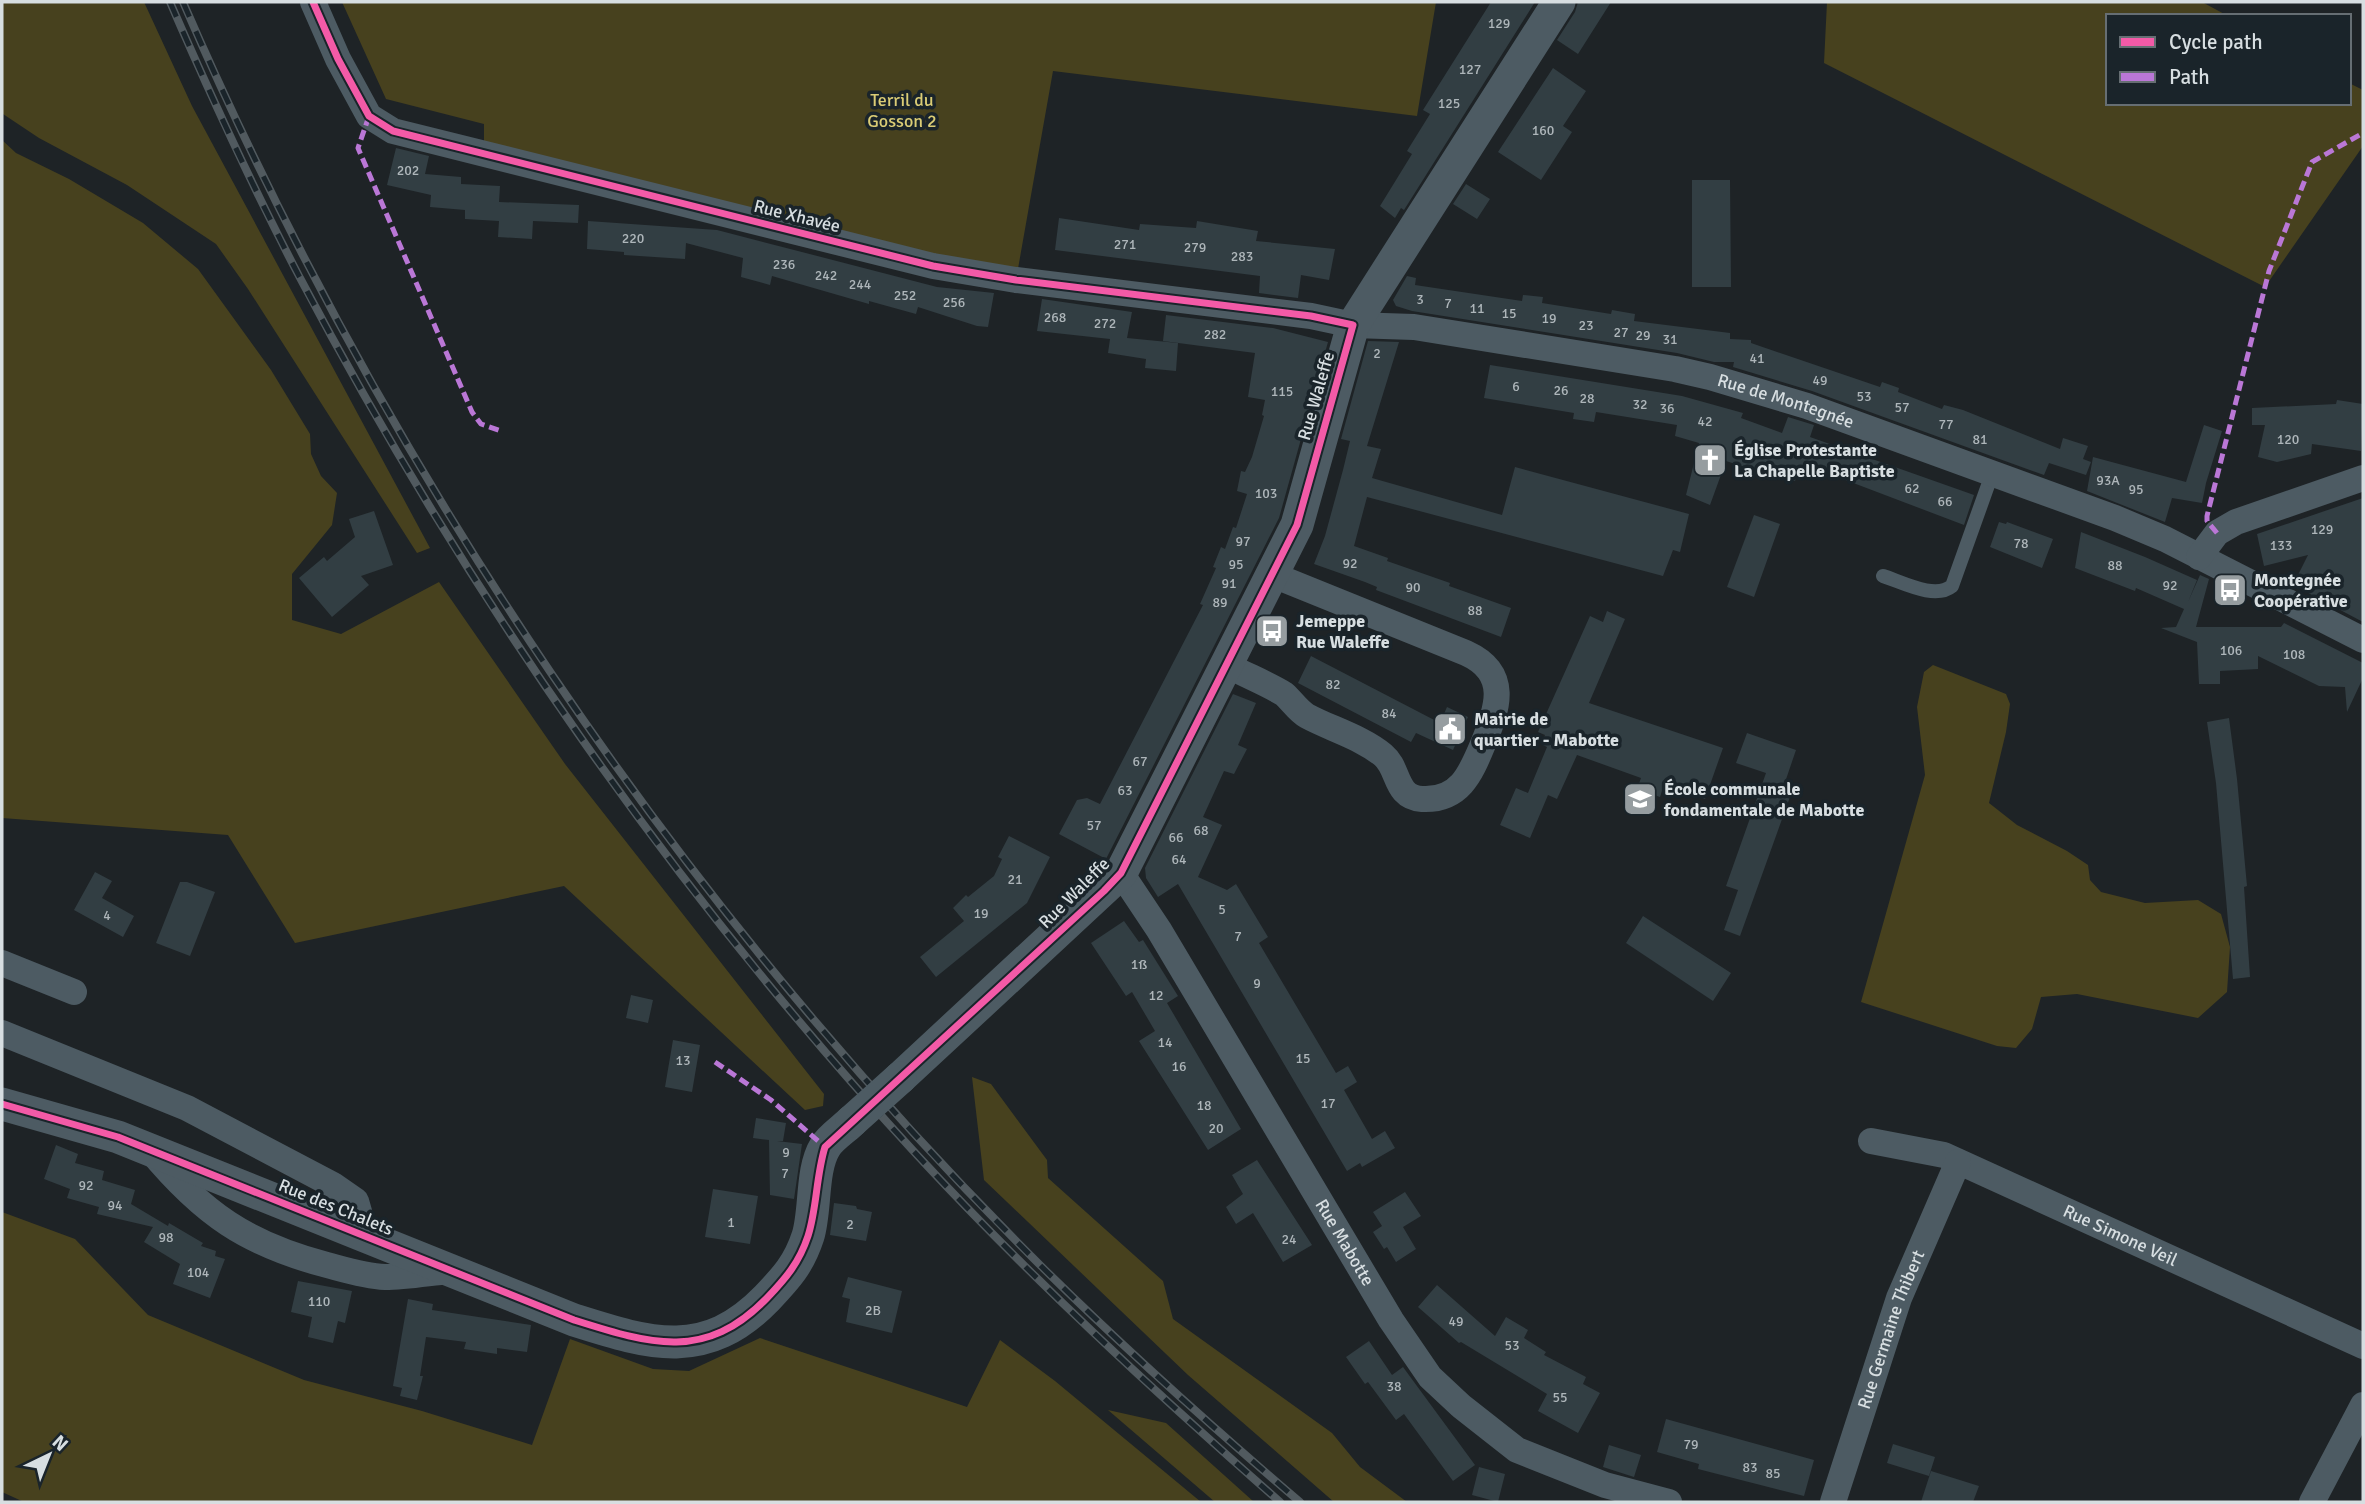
<svg xmlns="http://www.w3.org/2000/svg" width="2365" height="1504" font-family="Signika,sans-serif">
<style>
.green{fill:#47411e}
.building{fill:#323e43}
.lines{fill:none;stroke-linecap:round;stroke-linejoin:round}
.service{stroke:#4d5b63;stroke-width:14}
.minor{stroke:#4d5b63;stroke-width:26}
.tertiary{stroke:#4d5b63;stroke-width:33}
.rail-casing{stroke:#515a5f;stroke-width:8}
.rail{stroke:#1a242a;stroke-width:5;stroke-dasharray:16;stroke-linecap:butt}
.tertiary-bridge{stroke:#4d5b63;stroke-width:33}
.quiet{stroke:#ba77d6;stroke-width:5;stroke-dasharray:10 5;stroke-linecap:butt}
.cycleway-casing{stroke:#1a242a;stroke-width:11}
.cycleway{stroke:#f35aa7;stroke-width:7}
.labels{text-anchor:middle;stroke-width:7;stroke-linejoin:round;paint-order:stroke}
.number-label{font-size:14px;fill:#aeb6ba}
.park-label{font-size:18px;fill:#dacc75;stroke:#1a242a}
.street-label{font-size:18px;fill:#d7dee1;stroke:#1a242a}
.poi-label{font-size:18px;font-weight:bold;fill:#d7dee1;stroke:#1a242a;text-anchor:start}
</style>
<rect width="100%" height="100%" fill="#1e2326"/>
<!-- green -->
<path class="green" d="M 2,2 L 144,2 L 192,106 L 430,548 L 417,553 L 248,289 L 216,244 L 127,185 L 39,138 L 3,114 Z
M 342,2 L 1436,2 L 1417,116 L 1053,71 L 1016,280 L 484,141 L 484,124 L 386,99 Z
M 1827,2 L 2202,2 L 2228,16 L 2108,16 L 2108,103 L 2349,103 L 2349,83 L 2363,90 L 2363,146 L 2265,287 L 1824,63 Z
M 2,140 L 16,153 L 69,179 L 143,223 L 198,269 L 271,370 L 310,434 L 311,454 L 321,476 L 337,493 L 332,525 L 292,574 L 292,620 L 341,634 L 439,582 L 565,764 L 824,1094 L 823,1106 L 805,1110 L 564,886 L 295,943 L 228,835 L 2,818 Z
M 1933,665 L 2006,694 L 2010,704 L 2006,732 L 1989,803 L 2017,825 L 2067,851 L 2088,865 L 2090,880 L 2101,892 L 2145,903 L 2198,900 L 2221,914 L 2230,947 L 2227,992 L 2198,1018 L 2077,994 L 2041,997 L 2032,1029 L 2016,1048 L 1997,1046 L 1861,1002 L 1925,775 L 1917,707 L 1924,672 Z
M 972,1077 L 991,1084 L 1047,1160 L 1048,1178 L 1163,1281 L 1173,1319 L 1332,1433 L 1360,1467 L 1407,1502 L 1334,1502 L 1188,1375 L 984,1180 Z
M 2,1212 L 75,1239 L 148,1315 L 304,1380 L 422,1411 L 532,1445 L 570,1339 L 653,1369 L 689,1371 L 760,1338 L 967,1407 L 1000,1340 L 1055,1381 L 1201,1502 L 24,1502 L 2,1492 Z
M 1108,1410 L 1166,1423 L 1254,1502 L 1215,1502 Z"/>
<!-- building -->
<path class="building" d="M 1491,2 L 1535,2 L 1404,210 L 1401,208 L 1395,218 L 1380,206 L 1412,154 L 1407,151 L 1430,114 L 1423,110 Z
M 1578,2 L 1611,2 L 1578,54 L 1557,40 L 1575,12 Z
M 1553,68 L 1586,91 L 1563,126 L 1572,132 L 1541,180 L 1498,152 Z
M 396,148 L 429,156 L 425,174 L 461,177 L 461,184 L 500,186 L 499,202 L 579,205 L 578,223 L 533,221 L 532,239 L 498,237 L 499,221 L 465,219 L 465,210 L 430,207 L 431,195 L 387,185 Z
M 1692,180 L 1730,180 L 1731,287 L 1692,287 Z
M 1466,184 L 1490,199 L 1477,219 L 1453,204 Z
M 1059,218 L 1139,230 L 1140,224 L 1196,228 L 1197,221 L 1258,231 L 1256,241 L 1335,249 L 1329,280 L 1301,275 L 1298,298 L 1259,293 L 1260,276 L 1055,250 Z
M 588,221 L 717,230 L 937,287 L 994,293 L 988,327 L 977,326 L 918,307 L 916,314 L 869,301 L 869,304 L 772,276 L 770,285 L 741,277 L 743,258 L 686,243 L 685,259 L 624,255 L 624,252 L 587,249 Z
M 1407,276 L 1416,278 L 1415,285 L 1522,301 L 1523,295 L 1543,297 L 1542,303 L 1611,314 L 1612,310 L 1635,314 L 1634,321 L 1730,333 L 1730,339 L 1751,340 L 1751,343 L 1880,387 L 1882,382 L 1899,388 L 1898,392 L 1942,409 L 1944,405 L 1963,410 L 2060,449 L 2063,438 L 2088,446 L 2083,459 L 2091,462 L 2086,475 L 2049,463 L 2044,475 L 1812,391 L 1733,367 L 1734,362 L 1714,362 L 1677,353 L 1412,311 L 1396,306 L 1393,300 Z
M 1042,299 L 1132,312 L 1127,338 L 1178,343 L 1176,371 L 1145,368 L 1146,359 L 1108,353 L 1110,339 L 1037,331 Z
M 1166,315 L 1273,328 L 1328,342 L 1279,518 L 1106,859 L 1059,834 L 1077,800 L 1087,798 L 1100,804 L 1203,605 L 1200,604 L 1216,568 L 1213,567 L 1221,547 L 1225,549 L 1233,527 L 1236,528 L 1247,494 L 1237,491 L 1241,471 L 1245,472 L 1252,457 L 1264,416 L 1262,415 L 1265,400 L 1248,397 L 1255,353 L 1163,341 Z
M 1368,341 L 1399,342 L 1367,446 L 1381,449 L 1372,478 L 1502,515 L 1515,467 L 1689,514 L 1680,552 L 1673,550 L 1663,576 L 1367,497 L 1354,546 L 1388,558 L 1387,561 L 1450,583 L 1449,586 L 1511,608 L 1501,637 L 1376,590 L 1377,587 L 1365,582 L 1314,564 L 1325,536 L 1343,470 L 1350,441 L 1341,439 Z
M 1490,365 L 1682,396 L 1743,413 L 1741,418 L 1782,433 L 1788,417 L 1814,425 L 1810,437 L 1974,495 L 1964,525 L 1827,473 L 1826,476 L 1800,466 L 1795,481 L 1761,468 L 1760,472 L 1726,461 L 1710,505 L 1686,495 L 1699,443 L 1675,436 L 1677,425 L 1596,412 L 1594,422 L 1573,419 L 1574,413 L 1484,398 Z
M 2337,400 L 2363,404 L 2361,451 L 2312,444 L 2311,454 L 2277,462 L 2258,457 L 2265,425 L 2252,425 L 2252,408 L 2336,404 Z
M 2204,425 L 2222,431 L 2206,483 L 2202,503 L 2172,498 L 2165,522 L 2087,491 L 2093,457 L 2186,482 Z
M 2363,498 L 2363,622 L 2293,585 L 2308,555 L 2264,566 L 2257,534 Z
M 374,511 L 393,565 L 361,576 L 369,585 L 332,617 L 299,578 L 324,557 L 327,561 L 355,537 L 349,519 Z
M 1754,515 L 1780,524 L 1754,597 L 1727,587 Z
M 1999,522 L 2006,524 L 2007,522 L 2053,539 L 2042,568 L 1990,547 Z
M 2081,532 L 2145,557 L 2197,580 L 2188,602 L 2200,575 L 2209,579 L 2196,627 L 2281,627 L 2284,623 L 2363,663 L 2363,678 L 2347,712 L 2345,687 L 2319,686 L 2258,656 L 2258,669 L 2220,671 L 2220,684 L 2199,684 L 2197,642 L 2161,628 L 2176,627 L 2184,609 L 2136,588 L 2135,591 L 2075,568 Z
M 1607,611 L 1625,619 L 1589,703 L 1723,748 L 1705,799 L 1664,785 L 1660,797 L 1637,789 L 1641,778 L 1577,755 L 1557,799 L 1548,795 L 1530,838 L 1500,825 L 1516,788 L 1528,793 L 1547,747 L 1541,744 L 1545,735 L 1538,732 L 1590,616 L 1603,622 Z
M 1311,656 L 1440,723 L 1447,707 L 1468,717 L 1453,750 L 1416,733 L 1411,742 L 1298,683 Z
M 1233,694 L 1256,703 L 1238,745 L 1247,749 L 1234,774 L 1224,771 L 1203,817 L 1222,825 L 1198,877 L 1227,890 L 1236,884 L 1268,937 L 1259,943 L 1336,1073 L 1348,1066 L 1357,1082 L 1344,1090 L 1372,1139 L 1385,1131 L 1395,1148 L 1362,1167 L 1360,1163 L 1347,1171 L 1178,884 L 1158,897 L 1146,878 L 1145,868 Z
M 2229,718 L 2237,779 L 2247,886 L 2244,887 L 2250,977 L 2233,979 L 2216,783 L 2207,722 Z
M 1747,733 L 1796,750 L 1781,794 L 1790,797 L 1740,936 L 1724,930 L 1738,890 L 1726,886 L 1766,773 L 1736,763 Z
M 1009,836 L 1050,857 L 1027,903 L 936,977 L 920,957 L 964,921 L 953,908 L 966,895 L 968,897 L 994,876 L 1002,859 L 998,857 Z
M 95,872 L 112,881 L 102,898 L 134,916 L 123,937 L 74,910 Z
M 180,882 L 187,882 L 215,892 L 190,956 L 156,943 Z
M 1643,916 L 1731,973 L 1713,1001 L 1626,943 Z
M 1124,921 L 1139,942 L 1143,940 L 1178,996 L 1167,1003 L 1241,1129 L 1208,1150 L 1139,1041 L 1155,1031 L 1132,992 L 1126,996 L 1091,943 Z
M 631,995 L 653,1000 L 648,1023 L 626,1018 Z
M 673,1040 L 700,1045 L 692,1092 L 665,1087 Z
M 756,1118 L 786,1123 L 783,1141 L 777,1141 L 802,1144 L 794,1199 L 770,1195 L 769,1140 L 753,1138 Z
M 56,1145 L 78,1154 L 75,1163 L 104,1171 L 102,1180 L 135,1190 L 131,1204 L 168,1226 L 169,1223 L 203,1243 L 201,1246 L 216,1251 L 215,1256 L 225,1259 L 210,1298 L 173,1284 L 180,1264 L 144,1242 L 153,1227 L 97,1214 L 99,1207 L 67,1198 L 70,1189 L 44,1179 Z
M 1257,1160 L 1312,1245 L 1283,1262 L 1253,1213 L 1236,1224 L 1226,1207 L 1243,1194 L 1232,1175 Z
M 713,1189 L 758,1196 L 750,1244 L 705,1237 Z
M 1405,1192 L 1421,1216 L 1403,1227 L 1416,1249 L 1396,1262 L 1387,1247 L 1384,1249 L 1373,1232 L 1382,1226 L 1373,1212 Z
M 834,1203 L 856,1206 L 857,1209 L 872,1212 L 866,1241 L 830,1235 Z
M 848,1277 L 902,1291 L 892,1333 L 846,1322 L 850,1299 L 842,1297 Z
M 298,1281 L 352,1291 L 345,1323 L 338,1321 L 333,1343 L 308,1337 L 312,1317 L 291,1312 Z
M 1437,1285 L 1495,1336 L 1506,1317 L 1528,1330 L 1524,1338 L 1546,1352 L 1544,1355 L 1586,1377 L 1583,1384 L 1600,1393 L 1578,1433 L 1538,1411 L 1547,1394 L 1461,1342 L 1459,1343 L 1418,1307 Z
M 408,1299 L 433,1304 L 432,1310 L 531,1325 L 527,1352 L 497,1348 L 497,1354 L 464,1349 L 466,1342 L 426,1337 L 420,1376 L 423,1376 L 417,1400 L 400,1396 L 402,1388 L 393,1386 Z
M 1369,1341 L 1392,1375 L 1403,1367 L 1475,1465 L 1453,1481 L 1404,1414 L 1396,1420 L 1368,1382 L 1365,1384 L 1346,1357 Z
M 1666,1419 L 1814,1460 L 1804,1496 L 1698,1469 L 1699,1464 L 1657,1452 Z
M 1893,1444 L 1935,1457 L 1929,1476 L 1887,1463 Z
M 1609,1445 L 1641,1455 L 1634,1477 L 1603,1467 Z
M 1479,1467 L 1505,1474 L 1498,1502 L 1472,1495 Z
M 1931,1471 L 1979,1486 L 1973,1502 L 1921,1502 Z"/>
<g class="lines">
<!-- service -->
<path class="service" d="M 1883,576 C 1902,582 1935,600 1952,586 L 1992,474"/>
<!-- minor -->
<g class="minor">
<path id="s1" d="M 313,2 L 338,59 L 369,116 L 393,131 L 933,266 L 1016,280 L 1311,316 L 1353,325 L 1414,327 L 1675,369 L 1710,377 L 1807,406 L 2115,518 L 2165,539 L 2363,640"/>
<path d="M 2199,557 L 2217,533 L 2236,522 L 2363,478"/>
<path d="M 1227,665 C 1245,675 1266,683 1284,694 C 1292,701 1298,711 1307,716 C 1331,729 1361,737 1383,755 C 1400,769 1394,797 1422,799 C 1460,801 1471,773 1483,744 C 1498,708 1510,673 1466,653 L 1273,575"/>
<path id="s2" d="M 1121,873 L 1159,930 L 1391,1320 L 1430,1377 L 1461,1406 L 1517,1450 L 1605,1485 L 1669,1502"/>
<path d="M 2,963 L 74,992"/>
<path d="M 2,1033 L 187,1108 L 333,1185 L 356,1201 L 366,1236"/>
<path id="s3" d="M 1871,1141 L 1944,1155 L 2363,1346"/>
<path d="M 150,1150 C 203,1214 247,1244 327,1265 C 346,1270 365,1276 385,1277 C 406,1277 428,1273 449,1271"/>
<path id="s4" d="M 1833,1502 L 1899,1298 L 1958,1162"/>
<path d="M 2312,1502 L 2363,1405"/>
</g>
<!-- tertiary -->
<path class="tertiary" d="M 900,1078 L 1121,873 L 1297,525 L 1353,325 L 1559,2
M 2,1104 L 118,1137 L 574,1320 C 650,1344 705,1362 767,1298 C 786,1278 799,1264 808,1236 C 816,1210 811,1170 825,1147 C 830,1138 844,1129 852,1121"/>
<!-- rail casing -->
<g class="rail-casing">
<path id="rail" d="M 170,2 C 210,94 252,186 299,276 C 466,593 674,892 918,1156 C 1032,1279 1155,1392 1280,1502
M 183,2 C 386,471 678,905 1041,1266 C 1124,1348 1211,1426 1300,1502"/>
</g>
<!-- rail -->
<use href="#rail" class="rail"/>
<!-- tertiary-bridge -->
<path class="tertiary-bridge" d="M 852,1121 L 900,1078"/>
<!-- quiet -->
<path class="quiet" d="M 369,116 L 358,148 L 472,412 L 481,424 L 501,431
M 2217,533 L 2207,521 L 2207,516 L 2269,271 L 2312,162 L 2363,133
M 715,1062 L 771,1100 L 825,1147"/>
<!-- cycleway casing -->
<g class="cycleway-casing">
<path id="cycleway" d="M 2,1104 L 118,1137 L 574,1320 C 650,1344 705,1362 767,1298 C 786,1278 799,1263 808,1236 C 817,1208 816,1176 825,1147 L 1104,891 L 1121,873 L 1297,525 L 1353,325 L 1311,316 L 1016,280 L 933,266 L 393,131 L 369,116 L 338,59 L 313,2"/>
</g>
<!-- cycleway -->
<use href="#cycleway" class="cycleway"/>
</g>
<!-- icons -->
<defs>
<g id="church-square" transform="scale(1.75)"><rect x="-9" y="-9" width="18" height="18" rx="4" fill="#969da0" stroke="#1a242a"/><path d="M-1.2-6h2.4v3.5h3.3v2.4h-3.3V6h-2.4V-.1h-3.3v-2.4h3.3Z" fill="#fff"/></g>
<g id="bus-square" transform="scale(1.75)"><rect x="-9" y="-9" width="18" height="18" rx="4" fill="#969da0" stroke="#1a242a"/><path d="M-5-6H5V4H4V6H2V4H-2V6H-4V4H-5ZM-3.5-4V0h7V-4ZM-3.5 1.2v1.5H-2V1.2ZM2 1.2v1.5H3.5V1.2Z" fill="#fff"/></g>
<g id="civic-square" transform="scale(1.75)"><rect x="-9" y="-9" width="18" height="18" rx="4" fill="#969da0" stroke="#1a242a"/><path d="M-.6-6.5H3V-4.5H.6V-3L4-1V1h2V6H-6V1h2V-1L-.6-3ZM-1.2 2.5V6h2.4V2.5Z" fill="#fff"/></g>
<g id="school-square" transform="scale(1.75)"><rect x="-9" y="-9" width="18" height="18" rx="4" fill="#969da0" stroke="#1a242a"/><path d="M0-5L7-2L0 1L-7-2ZM-4 1L0 2.5L4 1V4Q0 6-4 4Z" fill="#fff"/></g>
</defs>
<g fill-rule="evenodd">
<use href="#church-square" x="1710" y="460"/>
<use href="#bus-square" x="2230" y="590"/>
<use href="#bus-square" x="1272" y="631"/>
<use href="#civic-square" x="1450" y="729"/>
<use href="#school-square" x="1640" y="799"/>
</g>
<g class="labels">
<!-- number labels -->
<g class="number-label">
<text x="1499" y="28">129</text>
<text x="1470" y="74">127</text>
<text x="1449" y="108">125</text>
<text x="1543" y="135">160</text>
<text x="408" y="175">202</text>
<text x="633" y="243">220</text>
<text x="1125" y="249">271</text>
<text x="1195" y="252">279</text>
<text x="1242" y="261">283</text>
<text x="784" y="269">236</text>
<text x="826" y="280">242</text>
<text x="860" y="289">244</text>
<text x="905" y="300">252</text>
<text x="1420" y="304">3</text>
<text x="954" y="307">256</text>
<text x="1448" y="308">7</text>
<text x="1477" y="313">11</text>
<text x="1509" y="318">15</text>
<text x="1055" y="322">268</text>
<text x="1549" y="323">19</text>
<text x="1105" y="328">272</text>
<text x="1586" y="330">23</text>
<text x="1621" y="337">27</text>
<text x="1215" y="339">282</text>
<text x="1643" y="340">29</text>
<text x="1670" y="344">31</text>
<text x="1377" y="358">2</text>
<text x="1757" y="363">41</text>
<text x="1820" y="385">49</text>
<text x="1516" y="391">6</text>
<text x="1561" y="395">26</text>
<text x="1282" y="396">115</text>
<text x="1864" y="401">53</text>
<text x="1587" y="403">28</text>
<text x="1640" y="409">32</text>
<text x="1902" y="412">57</text>
<text x="1667" y="413">36</text>
<text x="1705" y="426">42</text>
<text x="1946" y="429">77</text>
<text x="1980" y="444">81</text>
<text x="2288" y="444">120</text>
<text x="2108" y="485">93A</text>
<text x="1912" y="493">62</text>
<text x="2136" y="494">95</text>
<text x="1266" y="498">103</text>
<text x="1945" y="506">66</text>
<text x="2322" y="534">129</text>
<text x="1243" y="546">97</text>
<text x="2021" y="548">78</text>
<text x="2281" y="550">133</text>
<text x="1350" y="568">92</text>
<text x="1236" y="569">95</text>
<text x="2115" y="570">88</text>
<text x="1229" y="588">91</text>
<text x="2170" y="590">92</text>
<text x="1413" y="592">90</text>
<text x="1220" y="607">89</text>
<text x="1475" y="615">88</text>
<text x="2231" y="655">106</text>
<text x="2294" y="659">108</text>
<text x="1333" y="689">82</text>
<text x="1389" y="718">84</text>
<text x="1140" y="766">67</text>
<text x="1125" y="795">63</text>
<text x="1094" y="830">57</text>
<text x="1201" y="835">68</text>
<text x="1176" y="842">66</text>
<text x="1179" y="864">64</text>
<text x="1015" y="884">21</text>
<text x="1222" y="914">5</text>
<text x="981" y="918">19</text>
<text x="107" y="920">4</text>
<text x="1238" y="941">7</text>
<text x="1139" y="969">1ß</text>
<text x="1257" y="988">9</text>
<text x="1156" y="1000">12</text>
<text x="1165" y="1047">14</text>
<text x="1303" y="1063">15</text>
<text x="683" y="1065">13</text>
<text x="1179" y="1071">16</text>
<text x="1328" y="1108">17</text>
<text x="1204" y="1110">18</text>
<text x="1216" y="1133">20</text>
<text x="786" y="1157">9</text>
<text x="785" y="1178">7</text>
<text x="86" y="1190">92</text>
<text x="115" y="1210">94</text>
<text x="731" y="1227">1</text>
<text x="850" y="1229">2</text>
<text x="166" y="1242">98</text>
<text x="1289" y="1244">24</text>
<text x="198" y="1277">104</text>
<text x="319" y="1306">110</text>
<text x="873" y="1315">2B</text>
<text x="1456" y="1326">49</text>
<text x="1512" y="1350">53</text>
<text x="1394" y="1391">38</text>
<text x="1560" y="1402">55</text>
<text x="1691" y="1449">79</text>
<text x="1750" y="1472">83</text>
<text x="1773" y="1478">85</text>
</g>
<!-- park labels -->
<g class="park-label">
<text x="902" y="106">Terril du<tspan x="902" dy="21">Gosson 2</tspan></text>
</g>
<!-- street labels -->
<g class="street-label">
<text transform="translate(797 216) rotate(14)" y="6">Rue Xhavée</text>
<text transform="translate(1316 396) rotate(-74)" y="6">Rue Waleffe</text>
<text dy="6" stroke="none"><textPath href="#s1" startOffset="1577">Rue de Montegnée</textPath></text>
<text transform="translate(1074 893) rotate(-45)" y="6">Rue Waleffe</text>
<text transform="translate(336 1207) rotate(22)" y="6">Rue des Chalets</text>
<text dy="6" stroke="none"><textPath href="#s3" startOffset="268">Rue Simone Veil</textPath></text>
<text dy="6" stroke="none"><textPath href="#s2" startOffset="432">Rue Mabotte</textPath></text>
<text dy="6" stroke="none"><textPath href="#s4" startOffset="182">Rue Germaine Thibert</textPath></text>
</g>
<!-- poi labels -->
<g class="poi-label">
<text x="1734" y="456">Église Protestante<tspan x="1734" dy="21">La Chapelle Baptiste</tspan></text>
<text x="2254" y="586">Montegnée<tspan x="2254" dy="21">Coopérative</tspan></text>
<text x="1296" y="627">Jemeppe<tspan x="1296" dy="21">Rue Waleffe</tspan></text>
<text x="1474" y="725">Mairie de<tspan x="1474" dy="21">quartier - Mabotte</tspan></text>
<text x="1664" y="795">École communale<tspan x="1664" dy="21">fondamentale de Mabotte</tspan></text>
</g>
</g>
<!-- border -->
<rect width="2365" height="1504" fill="none" stroke="#d7dee1" stroke-width="7"/>
<!-- legend -->
<rect x="2106" y="14" width="245" height="91" fill="#1a242a" stroke="#666e73" stroke-width="2"/>
<rect x="2120" y="37" width="35" height="10" fill="#f35aa7" stroke="#666e73" stroke-width="2"/>
<text x="2169" y="49" font-size="21" fill="#d7dee1">Cycle path</text>
<rect x="2120" y="72" width="35" height="10" fill="#ba77d6" stroke="#666e73" stroke-width="2"/>
<text x="2169" y="84" font-size="21" fill="#d7dee1">Path</text>
<!-- north arrow -->
<g transform="translate(49 1455) rotate(43)" stroke="#1a242a" stroke-width="5" paint-order="stroke">
<path d="M0-5L12 26L0 18L-12 26Z" fill="#d7dee1"/>
<text y="-10" font-size="19" font-weight="bold" text-anchor="middle" fill="#d7dee1">N</text>
</g>
</svg>
